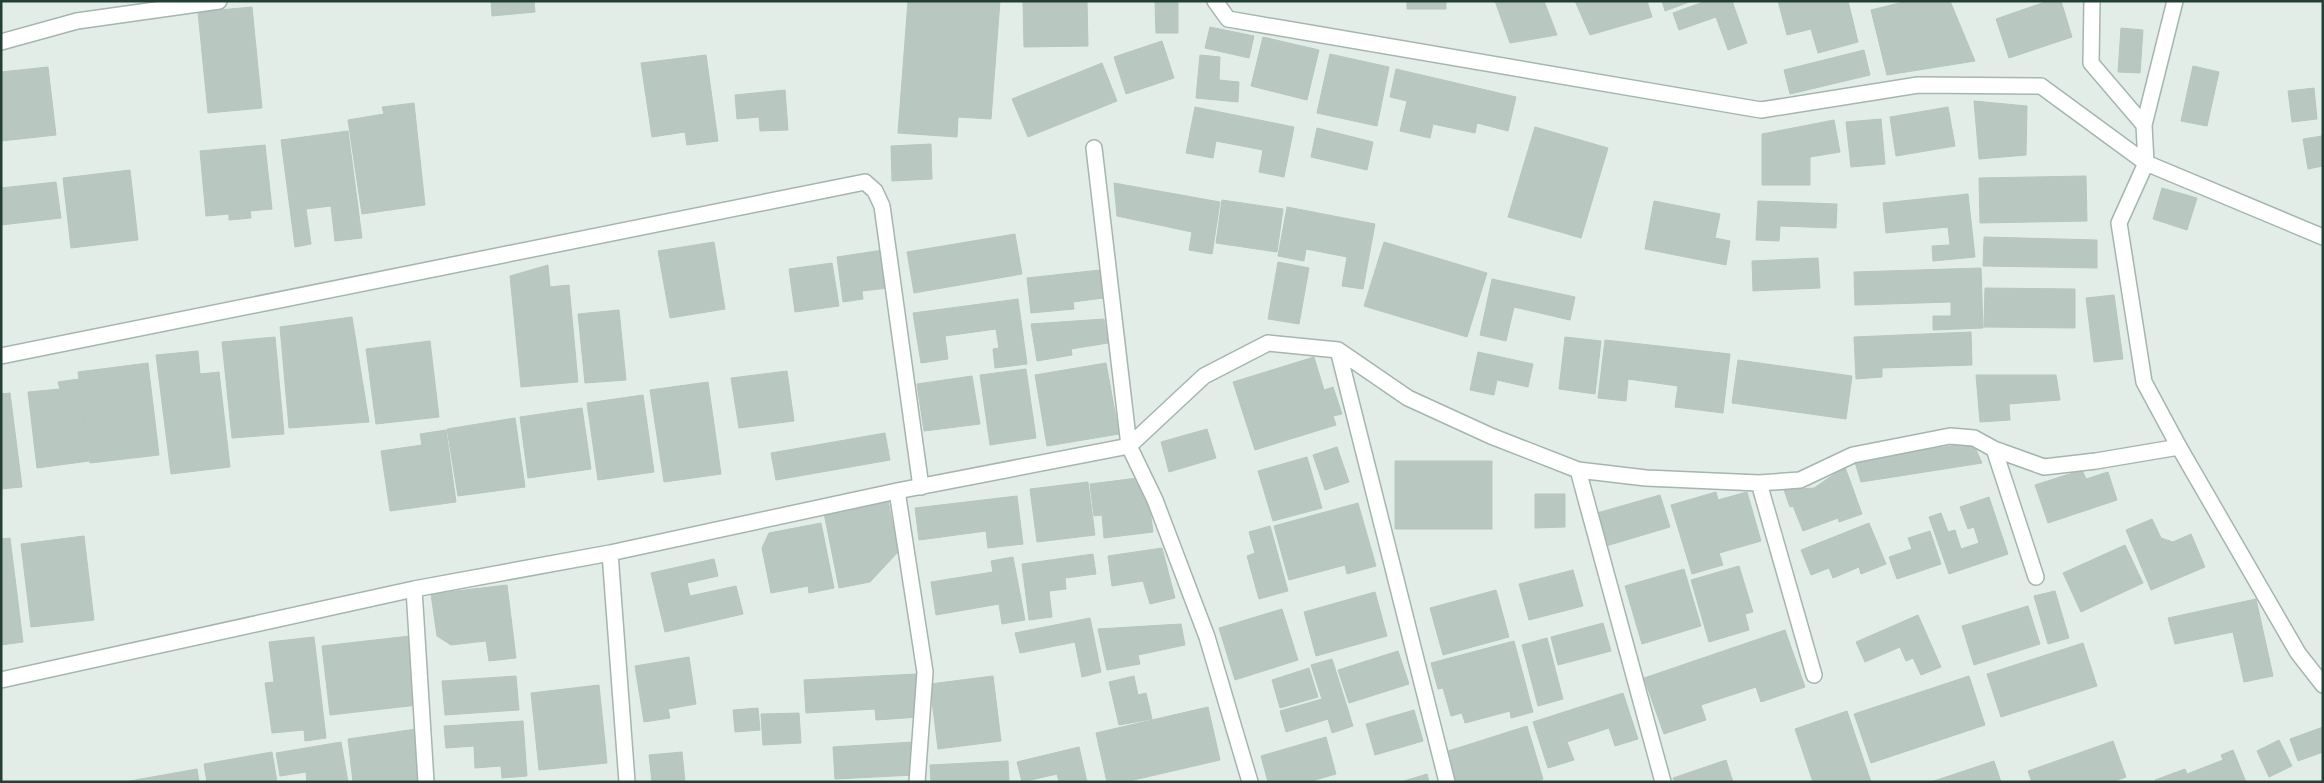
<svg xmlns="http://www.w3.org/2000/svg" width="2324" height="783" font-family="Helvetica,sans-serif">
<style>
.building{fill:#b8c8c1;stroke:#b5c7be}
.lines{fill:none;stroke-linecap:round;stroke-linejoin:round}
.street-casing{stroke:#a5b5af;stroke-width:18}
.street{stroke:#fff;stroke-width:15}
</style>
<rect width="100%" height="100%" fill="#e3ede8"/>
<!-- building -->
<path class="building" d="M 491,1 L 534,1 L 535,12 L 492,16 Z
M 908,1 L 1000,1 L 991,119 L 958,117 L 957,137 L 898,133 Z
M 1023,1 L 1087,1 L 1088,46 L 1024,47 Z
M 1155,1 L 1178,1 L 1178,33 L 1156,33 Z
M 1407,1 L 1446,1 L 1446,9 L 1407,9 Z
M 1495,1 L 1544,1 L 1557,35 L 1510,43 Z
M 1575,1 L 1647,1 L 1652,17 L 1590,35 Z
M 1662,1 L 1692,1 L 1665,11 Z
M 1706,1 L 1732,1 L 1747,43 L 1728,50 L 1716,17 L 1679,30 L 1673,13 Z
M 1778,1 L 1848,1 L 1858,42 L 1818,53 L 1811,29 L 1787,35 Z
M 1907,1 L 1950,1 L 1975,61 L 1887,75 L 1871,10 Z
M 2048,1 L 2061,1 L 2072,37 L 2009,58 L 1996,19 Z
M 252,7 L 262,108 L 208,113 L 198,12 Z
M 1210,27 L 1254,36 L 1249,58 L 1205,48 Z
M 2121,28 L 2143,30 L 2140,73 L 2118,72 Z
M 1263,37 L 1319,50 L 1307,100 L 1251,86 Z
M 1162,41 L 1174,78 L 1126,94 L 1114,57 Z
M 1864,50 L 1870,75 L 1790,94 L 1784,70 Z
M 1330,54 L 1389,67 L 1377,126 L 1317,113 Z
M 706,55 L 718,141 L 687,145 L 685,132 L 652,137 L 641,63 Z
M 1200,55 L 1220,57 L 1219,80 L 1239,82 L 1238,102 L 1196,98 Z
M 1102,63 L 1117,101 L 1028,137 L 1012,99 Z
M 2193,66 L 2219,72 L 2207,126 L 2181,121 Z
M 48,67 L 56,135 L 1,141 L 1,72 Z
M 1396,69 L 1516,97 L 1508,131 L 1477,123 L 1475,133 L 1433,124 L 1430,138 L 1400,131 L 1407,101 L 1390,97 Z
M 2314,88 L 2317,119 L 2292,122 L 2288,91 Z
M 785,90 L 788,130 L 760,131 L 759,117 L 737,119 L 735,95 Z
M 1974,101 L 2027,106 L 2026,155 L 1979,159 Z
M 414,103 L 425,205 L 362,214 L 348,120 L 384,114 L 382,107 Z
M 1195,107 L 1294,127 L 1284,177 L 1259,172 L 1263,150 L 1216,141 L 1213,158 L 1186,153 Z
M 1948,107 L 1955,146 L 1896,156 L 1890,117 Z
M 1881,119 L 1885,164 L 1851,167 L 1846,122 Z
M 1834,120 L 1840,152 L 1810,157 L 1810,185 L 1762,185 L 1762,134 Z
M 1535,127 L 1608,148 L 1581,238 L 1508,217 Z
M 1317,128 L 1373,142 L 1367,170 L 1311,157 Z
M 348,131 L 362,238 L 335,241 L 331,206 L 306,209 L 311,244 L 295,247 L 281,140 Z
M 2322,136 L 2323,166 L 2308,169 L 2303,139 Z
M 931,144 L 932,179 L 892,181 L 891,146 Z
M 265,145 L 272,209 L 250,211 L 251,218 L 229,220 L 229,214 L 206,216 L 200,151 Z
M 130,170 L 138,240 L 71,248 L 63,178 Z
M 2086,176 L 2087,221 L 1980,223 L 1979,178 Z
M 56,182 L 61,218 L 1,225 L 1,188 Z
M 1114,183 L 1220,202 L 1212,254 L 1189,250 L 1192,232 L 1117,216 Z
M 2162,188 L 2197,198 L 2187,230 L 2153,219 Z
M 1968,194 L 1975,257 L 1933,261 L 1932,246 L 1950,245 L 1948,227 L 1886,233 L 1883,203 Z
M 1222,200 L 1283,209 L 1277,252 L 1216,243 Z
M 1654,201 L 1720,214 L 1715,238 L 1730,241 L 1726,265 L 1645,249 Z
M 1758,201 L 1837,204 L 1836,228 L 1780,226 L 1779,241 L 1756,240 Z
M 1287,207 L 1375,224 L 1363,289 L 1342,286 L 1347,257 L 1306,249 L 1304,261 L 1278,256 Z
M 1015,234 L 1022,274 L 914,293 L 907,252 Z
M 1984,237 L 2097,240 L 2097,268 L 1983,266 Z
M 714,242 L 725,309 L 670,318 L 658,251 Z
M 1384,242 L 1487,273 L 1467,337 L 1364,306 Z
M 883,250 L 888,288 L 862,291 L 863,299 L 843,302 L 837,257 Z
M 1818,258 L 1820,288 L 1753,291 L 1752,261 Z
M 1278,262 L 1309,268 L 1299,324 L 1268,319 Z
M 832,263 L 839,306 L 795,312 L 789,269 Z
M 548,265 L 550,287 L 569,285 L 578,382 L 521,387 L 510,276 Z
M 1981,268 L 1983,328 L 1933,330 L 1933,316 L 1951,316 L 1951,302 L 1855,305 L 1854,272 Z
M 1100,270 L 1103,298 L 1073,302 L 1074,309 L 1031,313 L 1027,278 Z
M 1492,279 L 1575,297 L 1570,320 L 1514,307 L 1506,341 L 1480,335 Z
M 1985,288 L 2075,289 L 2075,328 L 1984,327 Z
M 2114,295 L 2123,359 L 2094,362 L 2086,298 Z
M 1018,299 L 1027,364 L 995,368 L 993,349 L 999,348 L 996,329 L 945,336 L 948,359 L 921,363 L 913,313 Z
M 619,310 L 626,380 L 585,383 L 578,314 Z
M 352,317 L 369,422 L 289,428 L 280,327 Z
M 1104,319 L 1108,343 L 1071,349 L 1072,355 L 1037,361 L 1031,324 Z
M 1971,332 L 1972,365 L 1882,368 L 1882,377 L 1856,379 L 1854,337 Z
M 275,337 L 284,434 L 232,438 L 222,342 Z
M 1565,337 L 1601,341 L 1595,394 L 1559,389 Z
M 1605,340 L 1730,354 L 1723,413 L 1675,407 L 1678,386 L 1628,379 L 1626,401 L 1598,398 Z
M 430,341 L 439,417 L 376,424 L 366,349 Z
M 198,351 L 200,374 L 219,372 L 230,467 L 171,474 L 156,355 Z
M 1478,352 L 1533,364 L 1528,387 L 1497,380 L 1494,395 L 1470,390 Z
M 1314,357 L 1324,390 L 1333,387 L 1342,414 L 1333,416 L 1336,425 L 1255,450 L 1233,382 Z
M 1738,360 L 1852,376 L 1846,419 L 1732,403 Z
M 148,363 L 159,455 L 90,463 L 78,372 Z
M 1106,363 L 1119,434 L 1047,446 L 1035,375 Z
M 1026,369 L 1036,438 L 990,445 L 980,375 Z
M 787,371 L 794,421 L 739,428 L 731,378 Z
M 1976,375 L 2056,375 L 2060,400 L 2009,404 L 2010,420 L 1980,422 Z
M 972,376 L 980,424 L 924,431 L 917,384 Z
M 79,379 L 89,461 L 37,468 L 28,392 L 60,389 L 58,382 Z
M 708,382 L 721,474 L 664,482 L 650,390 Z
M 10,393 L 22,487 L 1,489 L 1,394 Z
M 643,395 L 654,472 L 598,480 L 587,403 Z
M 582,408 L 591,469 L 528,478 L 520,417 Z
M 515,418 L 525,487 L 458,496 L 447,429 Z
M 1207,429 L 1216,458 L 1169,472 L 1161,442 Z
M 446,430 L 456,502 L 390,511 L 381,451 L 422,445 L 420,434 Z
M 885,433 L 890,460 L 776,480 L 771,453 Z
M 1973,443 L 1982,463 L 1861,482 L 1854,459 Z
M 1337,447 L 1349,482 L 1325,490 L 1313,455 Z
M 1307,457 L 1322,508 L 1273,521 L 1258,471 Z
M 1395,461 L 1492,461 L 1492,529 L 1395,529 Z
M 1845,467 L 1862,514 L 1839,522 L 1838,518 L 1803,531 L 1793,506 L 1790,507 L 1784,490 L 1814,488 Z
M 2082,470 L 2086,479 L 2108,472 L 2117,500 L 2048,523 L 2035,485 Z
M 1146,477 L 1153,532 L 1104,538 L 1102,515 L 1094,516 L 1090,484 Z
M 1088,482 L 1095,535 L 1037,542 L 1030,489 Z
M 1716,492 L 1718,500 L 1747,492 L 1761,541 L 1719,553 L 1723,565 L 1692,574 L 1671,505 Z
M 1535,494 L 1565,494 L 1565,527 L 1535,528 Z
M 1660,495 L 1670,527 L 1606,546 L 1597,513 Z
M 1017,496 L 1023,544 L 988,548 L 986,531 L 919,540 L 915,508 Z
M 1989,497 L 2008,554 L 1949,574 L 1929,517 L 1941,513 L 1948,532 L 1955,530 L 1961,549 L 1979,543 L 1974,527 L 1968,529 L 1960,507 Z
M 888,500 L 898,552 L 870,582 L 839,588 L 824,513 Z
M 1358,503 L 1376,566 L 1347,574 L 1345,565 L 1289,580 L 1274,526 Z
M 2152,519 L 2161,538 L 2173,542 L 2191,534 L 2205,567 L 2151,590 L 2126,530 Z
M 821,523 L 834,588 L 809,593 L 808,586 L 771,593 L 762,548 L 769,533 Z
M 1869,523 L 1886,564 L 1861,574 L 1859,567 L 1833,578 L 1829,568 L 1811,575 L 1801,550 Z
M 1270,526 L 1288,591 L 1259,599 L 1247,556 L 1255,553 L 1249,532 Z
M 1930,531 L 1941,564 L 1897,579 L 1889,557 L 1912,549 L 1908,538 Z
M 84,536 L 94,620 L 31,627 L 21,544 Z
M 10,538 L 23,642 L 1,645 L 1,539 Z
M 2125,545 L 2143,583 L 2081,612 L 2063,573 Z
M 1162,548 L 1175,598 L 1150,604 L 1143,581 L 1112,586 L 1108,556 Z
M 1093,554 L 1096,574 L 1065,578 L 1066,589 L 1049,591 L 1052,617 L 1029,620 L 1022,564 Z
M 1013,557 L 1025,620 L 1002,624 L 999,604 L 936,615 L 931,582 L 993,572 L 991,561 Z
M 714,559 L 718,576 L 687,583 L 690,596 L 736,586 L 743,614 L 665,632 L 651,573 Z
M 1739,566 L 1753,612 L 1745,614 L 1749,630 L 1709,642 L 1691,580 Z
M 1684,569 L 1701,626 L 1642,644 L 1625,586 Z
M 1573,570 L 1583,606 L 1529,620 L 1519,584 Z
M 507,585 L 516,658 L 489,661 L 486,641 L 451,645 L 437,636 L 431,594 Z
M 1496,590 L 1509,637 L 1443,655 L 1430,608 Z
M 2055,591 L 2069,638 L 2048,644 L 2034,596 Z
M 1375,592 L 1387,636 L 1316,656 L 1304,612 Z
M 2256,599 L 2273,676 L 2244,682 L 2233,632 L 2175,644 L 2168,618 Z
M 2028,606 L 2040,644 L 1974,665 L 1962,626 Z
M 1282,609 L 1298,660 L 1235,680 L 1219,628 Z
M 1918,615 L 1941,667 L 1921,675 L 1913,658 L 1906,661 L 1900,647 L 1865,662 L 1856,642 Z
M 1090,618 L 1101,672 L 1082,677 L 1075,642 L 1020,653 L 1015,633 Z
M 1603,623 L 1611,651 L 1558,665 L 1551,637 Z
M 1181,624 L 1185,645 L 1138,655 L 1140,664 L 1107,670 L 1098,629 Z
M 1785,630 L 1805,687 L 1761,702 L 1756,687 L 1701,705 L 1706,720 L 1664,734 L 1644,678 Z
M 410,636 L 418,705 L 330,715 L 322,646 Z
M 314,637 L 326,738 L 305,741 L 304,730 L 272,733 L 265,683 L 274,682 L 269,642 Z
M 1547,638 L 1563,699 L 1538,706 L 1522,645 Z
M 1514,641 L 1533,712 L 1511,718 L 1510,711 L 1465,723 L 1462,713 L 1451,716 L 1443,688 L 1438,689 L 1431,663 Z
M 2083,643 L 2097,686 L 2001,717 L 1987,674 Z
M 1398,651 L 1409,684 L 1349,703 L 1338,670 Z
M 689,657 L 696,704 L 668,709 L 670,718 L 644,722 L 635,666 Z
M 1332,659 L 1353,726 L 1332,733 L 1328,719 L 1286,732 L 1280,711 L 1322,699 L 1311,665 Z
M 1309,668 L 1318,697 L 1280,708 L 1272,680 Z
M 916,674 L 919,717 L 876,720 L 875,709 L 806,713 L 804,680 Z
M 516,676 L 519,710 L 445,715 L 442,681 Z
M 993,676 L 1001,741 L 938,749 L 930,684 Z
M 1134,676 L 1138,695 L 1146,693 L 1152,719 L 1119,725 L 1109,682 Z
M 1969,676 L 1985,725 L 1871,763 L 1854,714 Z
M 599,685 L 607,763 L 539,770 L 531,693 Z
M 1623,693 L 1638,739 L 1615,746 L 1609,728 L 1567,742 L 1574,760 L 1548,768 L 1533,722 Z
M 1208,707 L 1220,760 L 1125,782 L 1107,782 L 1096,733 Z
M 758,708 L 760,730 L 735,732 L 733,710 Z
M 1414,710 L 1423,741 L 1375,755 L 1366,724 Z
M 1847,711 L 1871,782 L 1813,782 L 1795,729 Z
M 799,713 L 801,743 L 763,745 L 761,714 Z
M 523,721 L 527,776 L 502,778 L 501,766 L 475,768 L 474,746 L 446,748 L 444,726 Z
M 1527,726 L 1543,779 L 1535,782 L 1455,782 L 1445,752 Z
M 2323,727 L 2323,752 L 2298,761 L 2290,739 Z
M 416,729 L 423,782 L 353,782 L 348,739 Z
M 1326,737 L 1336,774 L 1308,782 L 1268,782 L 1261,756 Z
M 2279,740 L 2292,766 L 2269,777 L 2257,751 Z
M 2113,741 L 2126,777 L 2112,782 L 2032,782 L 2028,771 Z
M 341,742 L 348,782 L 307,782 L 306,772 L 280,776 L 276,753 Z
M 913,742 L 914,775 L 835,779 L 833,747 Z
M 1079,747 L 1087,782 L 1056,782 L 1059,781 L 1057,774 L 1022,782 L 1017,762 Z
M 2233,750 L 2246,782 L 2155,780 L 2185,769 L 2187,774 L 2223,760 L 2221,755 Z
M 272,752 L 277,782 L 207,782 L 204,764 Z
M 682,752 L 685,782 L 652,782 L 649,755 Z
M 1726,760 L 1733,782 L 1675,782 L 1673,778 Z
M 1008,761 L 1009,782 L 931,782 L 930,765 Z
M 1994,761 L 2001,782 L 1931,782 Z
M 197,769 L 199,782 L 124,782 Z
M 1427,774 L 1429,782 L 1401,782 Z"/>
<g class="lines">
<!-- street casing -->
<g class="street-casing">
<path id="street" d="M 1215,1 L 1228,19 L 1761,110 L 1918,85 L 2041,86 L 2146,163 L 2323,237
M 2092,1 L 2091,63 L 2144,125 L 2146,163 L 2119,223 L 2144,382 L 2179,447 L 2298,653 L 2323,685
M 1,42 L 77,21 L 219,1
M 2144,125 L 2175,1
M 1094,148 L 1129,446 L 1155,500 L 1207,637 L 1250,782
M 1338,350 L 1447,782
M 1,356 L 865,182 L 875,191 L 882,206 L 921,487
M 1994,449 L 2036,577
M 1578,470 L 1663,782
M 1759,483 L 1814,675
M 897,491 L 925,672 L 917,782
M 610,553 L 627,782
M 414,589 L 426,782
M 1,680 L 414,589 L 610,553 L 897,491 L 1129,446 L 1204,376 L 1268,343 L 1338,350 L 1408,398 L 1491,436 L 1578,470 L 1646,478 L 1759,483 L 1800,480 L 1853,455 L 1950,436 L 1974,438 L 1994,449 L 2044,467 L 2096,461 L 2179,447"/>
</g>
<!-- street -->
<use href="#street" class="street"/>
</g>
<!-- border -->
<rect width="2324" height="783" fill="none" stroke="#223f35" stroke-width="5"/>
</svg>
